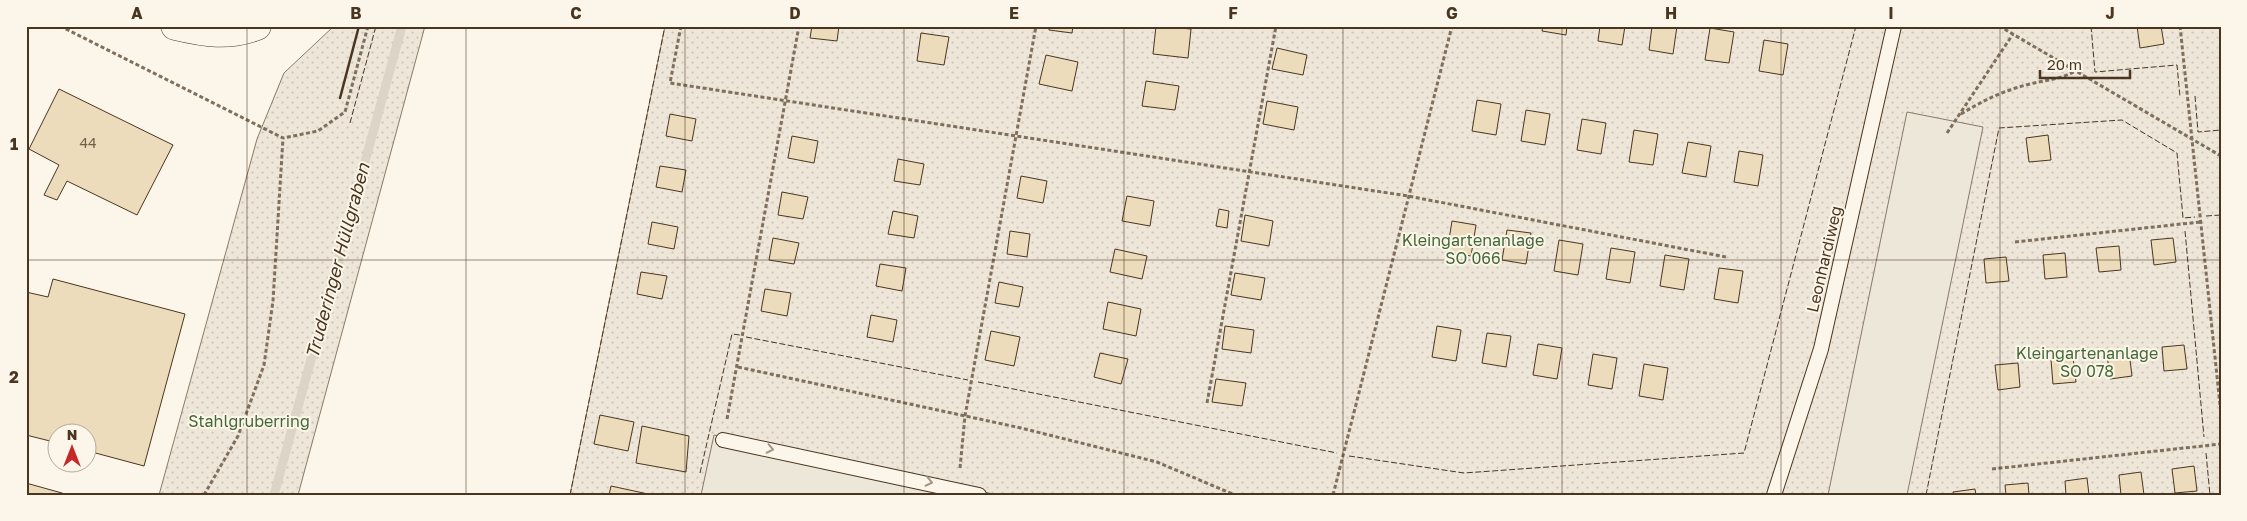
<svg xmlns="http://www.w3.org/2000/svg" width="2247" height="521" font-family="'Golos Text',sans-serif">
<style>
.park{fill:url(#park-dots);stroke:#887966}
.parking{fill:#ede7d9;stroke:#887966}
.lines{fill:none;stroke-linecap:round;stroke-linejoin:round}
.stream{stroke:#dcd4c6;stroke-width:9}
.building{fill:#ecdcbc;stroke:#4a3520}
.service-casing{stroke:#4a3520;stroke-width:16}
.secondary-casing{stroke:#4a3520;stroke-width:29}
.path{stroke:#7f6f5c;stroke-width:3;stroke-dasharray:4 2.5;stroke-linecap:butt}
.service{stroke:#fbf6e9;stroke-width:14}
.secondary{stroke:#fbf6e9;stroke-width:28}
.fence{stroke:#4a3520;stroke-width:1;stroke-dasharray:6 2.5;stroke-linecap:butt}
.wall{stroke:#4a3520;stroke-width:2.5}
.oneway{stroke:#a29684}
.grid{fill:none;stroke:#4a3520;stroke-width:1;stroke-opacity:0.55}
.labels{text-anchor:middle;stroke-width:4;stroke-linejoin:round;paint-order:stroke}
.number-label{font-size:14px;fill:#725f47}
.park-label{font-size:16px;fill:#436837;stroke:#fbf6e9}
.street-label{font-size:16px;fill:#4a3520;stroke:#fbf6e9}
.water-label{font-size:18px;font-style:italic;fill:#4a3520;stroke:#fbf6e9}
.neatline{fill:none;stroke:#4a3520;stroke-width:2}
.grid-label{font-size:16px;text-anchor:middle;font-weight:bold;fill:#4a3520}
</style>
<defs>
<pattern id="park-dots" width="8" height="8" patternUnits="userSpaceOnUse" patternTransform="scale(1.25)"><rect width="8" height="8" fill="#ede6d9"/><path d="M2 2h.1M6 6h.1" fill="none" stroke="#cdc6ba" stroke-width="1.8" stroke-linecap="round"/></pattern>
</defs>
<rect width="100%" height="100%" fill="#fbf6e9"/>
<!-- park -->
<path class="park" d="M 334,26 L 425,26 L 298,495 L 159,495 L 257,139 L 284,73 Z
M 665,26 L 2221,26 L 2221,495 L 570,495 Z"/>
<!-- parking -->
<path class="parking" d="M 1907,112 L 1983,127 L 1907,495 L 1828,495 Z
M 714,435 L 998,495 L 701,495 Z"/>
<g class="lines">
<!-- stream -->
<path class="stream" d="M 274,495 L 402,26"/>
</g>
<!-- building -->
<path class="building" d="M 812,26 L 839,26 L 837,41 L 810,38 Z
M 1049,26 L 1073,26 L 1072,33 L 1049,30 Z
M 1156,26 L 1191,29 L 1188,58 L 1153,54 Z
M 1543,26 L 1567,26 L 1566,35 L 1542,31 Z
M 1600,26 L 1625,26 L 1622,45 L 1598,41 Z
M 1652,26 L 1677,26 L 1673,54 L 1649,50 Z
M 2137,26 L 2161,26 L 2164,44 L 2140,48 Z
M 1710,28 L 1734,32 L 1729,63 L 1705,60 Z
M 921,33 L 949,37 L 944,65 L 917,61 Z
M 1764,40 L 1788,44 L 1783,75 L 1759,71 Z
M 1277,48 L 1307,55 L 1303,75 L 1272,69 Z
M 1046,55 L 1078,62 L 1072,91 L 1039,84 Z
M 1146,81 L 1179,86 L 1175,110 L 1142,106 Z
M 59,89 L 173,145 L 137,215 L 67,181 L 57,200 L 44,195 L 59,165 L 29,149 Z
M 1477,100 L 1501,104 L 1496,135 L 1472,131 Z
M 1267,101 L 1298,107 L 1294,130 L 1263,124 Z
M 1526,110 L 1550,114 L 1545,145 L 1521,141 Z
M 670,114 L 696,119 L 692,141 L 666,136 Z
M 1582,119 L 1606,123 L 1601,154 L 1577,150 Z
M 1634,130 L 1658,134 L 1653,165 L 1629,162 Z
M 2048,135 L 2051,160 L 2029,162 L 2026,138 Z
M 792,136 L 818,141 L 814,163 L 788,158 Z
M 1688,142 L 1711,146 L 1706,177 L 1682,173 Z
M 1739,151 L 1763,155 L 1758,186 L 1734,182 Z
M 898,159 L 924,164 L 920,185 L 894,181 Z
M 660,166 L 686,170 L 682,192 L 656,187 Z
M 1021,176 L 1047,181 L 1043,203 L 1017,198 Z
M 782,192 L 808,197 L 803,219 L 778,215 Z
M 1127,196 L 1154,201 L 1150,226 L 1122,221 Z
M 1219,209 L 1229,211 L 1227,228 L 1216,226 Z
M 893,211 L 918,216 L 914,238 L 888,234 Z
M 1245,215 L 1273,221 L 1269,246 L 1241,241 Z
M 1452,221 L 1476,225 L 1471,256 L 1447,252 Z
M 652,222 L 678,227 L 674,249 L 648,244 Z
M 1507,230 L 1531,233 L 1526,264 L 1502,260 Z
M 1010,231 L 1030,234 L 1027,257 L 1007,254 Z
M 773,238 L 799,243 L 794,264 L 769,260 Z
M 2173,238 L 2176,262 L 2154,265 L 2151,240 Z
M 1559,240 L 1583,244 L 1578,275 L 1554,271 Z
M 2119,246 L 2121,270 L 2099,272 L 2096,248 Z
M 1611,248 L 1635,252 L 1630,283 L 1606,279 Z
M 1115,249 L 1147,256 L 1142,279 L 1110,272 Z
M 2065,253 L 2067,277 L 2045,279 L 2043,255 Z
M 1665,255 L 1689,259 L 1684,290 L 1660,286 Z
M 2006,257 L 2009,281 L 1986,283 L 1984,259 Z
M 880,264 L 906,268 L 902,291 L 876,286 Z
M 1719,268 L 1743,271 L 1738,303 L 1714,299 Z
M 641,272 L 667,276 L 662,299 L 637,294 Z
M 1235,273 L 1265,278 L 1261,300 L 1231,295 Z
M 53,279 L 185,314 L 144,466 L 88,451 L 88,434 L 58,434 L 58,443 L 26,435 L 26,292 L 48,297 Z
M 999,282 L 1023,287 L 1019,307 L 995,303 Z
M 765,289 L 791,293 L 787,316 L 761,311 Z
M 1108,302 L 1141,309 L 1136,336 L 1103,329 Z
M 871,315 L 897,320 L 893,342 L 867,337 Z
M 1225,326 L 1254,330 L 1251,353 L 1222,349 Z
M 1437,326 L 1461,330 L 1456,361 L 1432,357 Z
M 991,331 L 1020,337 L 1014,366 L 985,360 Z
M 1487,333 L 1511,336 L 1506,367 L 1482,363 Z
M 1538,344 L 1562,348 L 1557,379 L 1533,375 Z
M 2184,345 L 2187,369 L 2164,371 L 2162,347 Z
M 2129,352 L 2132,376 L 2110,379 L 2107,354 Z
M 1100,353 L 1128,359 L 1121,384 L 1094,377 Z
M 1593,354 L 1617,358 L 1612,389 L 1588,385 Z
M 2073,357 L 2076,382 L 2053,384 L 2051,360 Z
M 2018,363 L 2020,387 L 1998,390 L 1995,365 Z
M 1644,364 L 1668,368 L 1663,400 L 1639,396 Z
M 1216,379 L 1246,383 L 1242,406 L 1212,402 Z
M 600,415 L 634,422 L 628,451 L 594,444 Z
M 642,426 L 689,436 L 686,472 L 636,463 Z
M 2194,466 L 2197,491 L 2175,493 L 2172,469 Z
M 2141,472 L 2144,495 L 2121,495 L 2119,475 Z
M 2087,478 L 2089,495 L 2066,495 L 2065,481 Z
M 26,483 L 69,495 L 26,495 Z
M 2028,483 L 2029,495 L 2006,495 L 2005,485 Z
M 611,486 L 648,494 L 648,495 L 609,495 Z
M 1975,489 L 1976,495 L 1954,495 L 1953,492 Z"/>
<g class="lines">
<!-- service casing -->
<g class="service-casing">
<path id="service" d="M 723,440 L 979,495
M 1774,495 L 1821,349 L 1894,26"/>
</g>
<!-- secondary casing -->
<g class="secondary-casing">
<path id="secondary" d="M 175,26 C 204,33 229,37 257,26"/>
</g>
<!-- path -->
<path class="path" d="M 60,26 L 283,138 L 318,131 L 345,112 L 368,26
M 681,26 L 670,83 L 1408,196 L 1726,257
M 1999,26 L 2221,156
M 2180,26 L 2221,414
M 1961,114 C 1982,101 2003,91 2026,85 C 2044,80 2060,80 2075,71
M 1947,133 L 2013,34
M 2015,242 L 2200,222
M 738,367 L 1021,428 L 1157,462 L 1235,495
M 1207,403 L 1276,26
M 727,419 L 799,26
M 960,468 L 965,416 L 1036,26
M 1992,469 L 2221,444
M 204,495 L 238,436 L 264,365 L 273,301 L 283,138
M 1333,495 L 1452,26"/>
<!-- service -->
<use href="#service" class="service"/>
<!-- secondary -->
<use href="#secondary" class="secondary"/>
<!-- fence -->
<path class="fence" d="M 2091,26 L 2095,72 L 2177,65 L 2180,97
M 2195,96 L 2198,132 L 2221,130
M 350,123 L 376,26
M 2206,216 L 2221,215
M 2185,231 L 2204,437
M 746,337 L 968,380
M 978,382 L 1337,453
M 2206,453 L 2210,495
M 1349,456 L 1464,473 L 1744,453 L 1856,26
M 700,473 L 732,334 L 740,335
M 570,495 L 665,26
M 1926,495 L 1999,128 L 2122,120 L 2177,153 L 2183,218 L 2195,217"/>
<!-- wall -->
<path class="wall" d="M 340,98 L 359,26"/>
</g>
<!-- one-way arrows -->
<defs><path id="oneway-chevron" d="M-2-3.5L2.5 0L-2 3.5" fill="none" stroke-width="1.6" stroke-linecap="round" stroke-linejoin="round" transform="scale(1.25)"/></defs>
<g class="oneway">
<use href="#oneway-chevron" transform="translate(770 449) rotate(12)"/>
<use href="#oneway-chevron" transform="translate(929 482) rotate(12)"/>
</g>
<!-- grid -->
<path class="grid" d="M 247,26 L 247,495M 466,26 L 466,495M 685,26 L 685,495M 904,26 L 904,495M 1124,26 L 1124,495M 1343,26 L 1343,495M 1562,26 L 1562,495M 1781,26 L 1781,495M 2000,26 L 2000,495M 26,260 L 2221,260"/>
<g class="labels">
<!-- number labels -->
<g class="number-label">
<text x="88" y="148">44</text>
</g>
<!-- park labels -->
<g class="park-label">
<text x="1473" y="246">Kleingartenanlage<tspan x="1473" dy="18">SO 066</tspan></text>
<text x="2087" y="359">Kleingartenanlage<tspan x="2087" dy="18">SO 078</tspan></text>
<text x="249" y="427">Stahlgruberring</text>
</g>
<!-- street labels -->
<g class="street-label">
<text transform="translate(1824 259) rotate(-77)" y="6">Leonhardiweg</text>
</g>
<!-- water labels -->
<g class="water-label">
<text transform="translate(338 261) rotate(-75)" y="6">Truderinger Hüllgraben</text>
</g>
</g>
<!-- border -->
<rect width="2247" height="521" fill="none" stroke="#fbf6e9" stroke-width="55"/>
<!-- north arrow -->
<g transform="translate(72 448)"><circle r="24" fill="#fbf6e9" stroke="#b4a999"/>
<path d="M0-4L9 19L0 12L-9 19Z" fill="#c62828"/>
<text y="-8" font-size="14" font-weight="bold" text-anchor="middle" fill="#4a3520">N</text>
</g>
<!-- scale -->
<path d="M2040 70v8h90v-8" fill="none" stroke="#4a3520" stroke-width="2.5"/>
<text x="2047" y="70" font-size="15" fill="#4a3520" stroke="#fbf6e9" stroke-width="4" paint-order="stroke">20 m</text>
<rect x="28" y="28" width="2192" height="466" class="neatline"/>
<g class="grid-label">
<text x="137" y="19">A</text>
<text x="356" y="19">B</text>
<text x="576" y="19">C</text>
<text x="795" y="19">D</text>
<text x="1014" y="19">E</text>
<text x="1233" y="19">F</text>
<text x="1452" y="19">G</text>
<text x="1671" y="19">H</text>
<text x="1891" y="19">I</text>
<text x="2110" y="19">J</text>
<text x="14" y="150">1</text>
<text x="14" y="383">2</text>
</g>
</svg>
